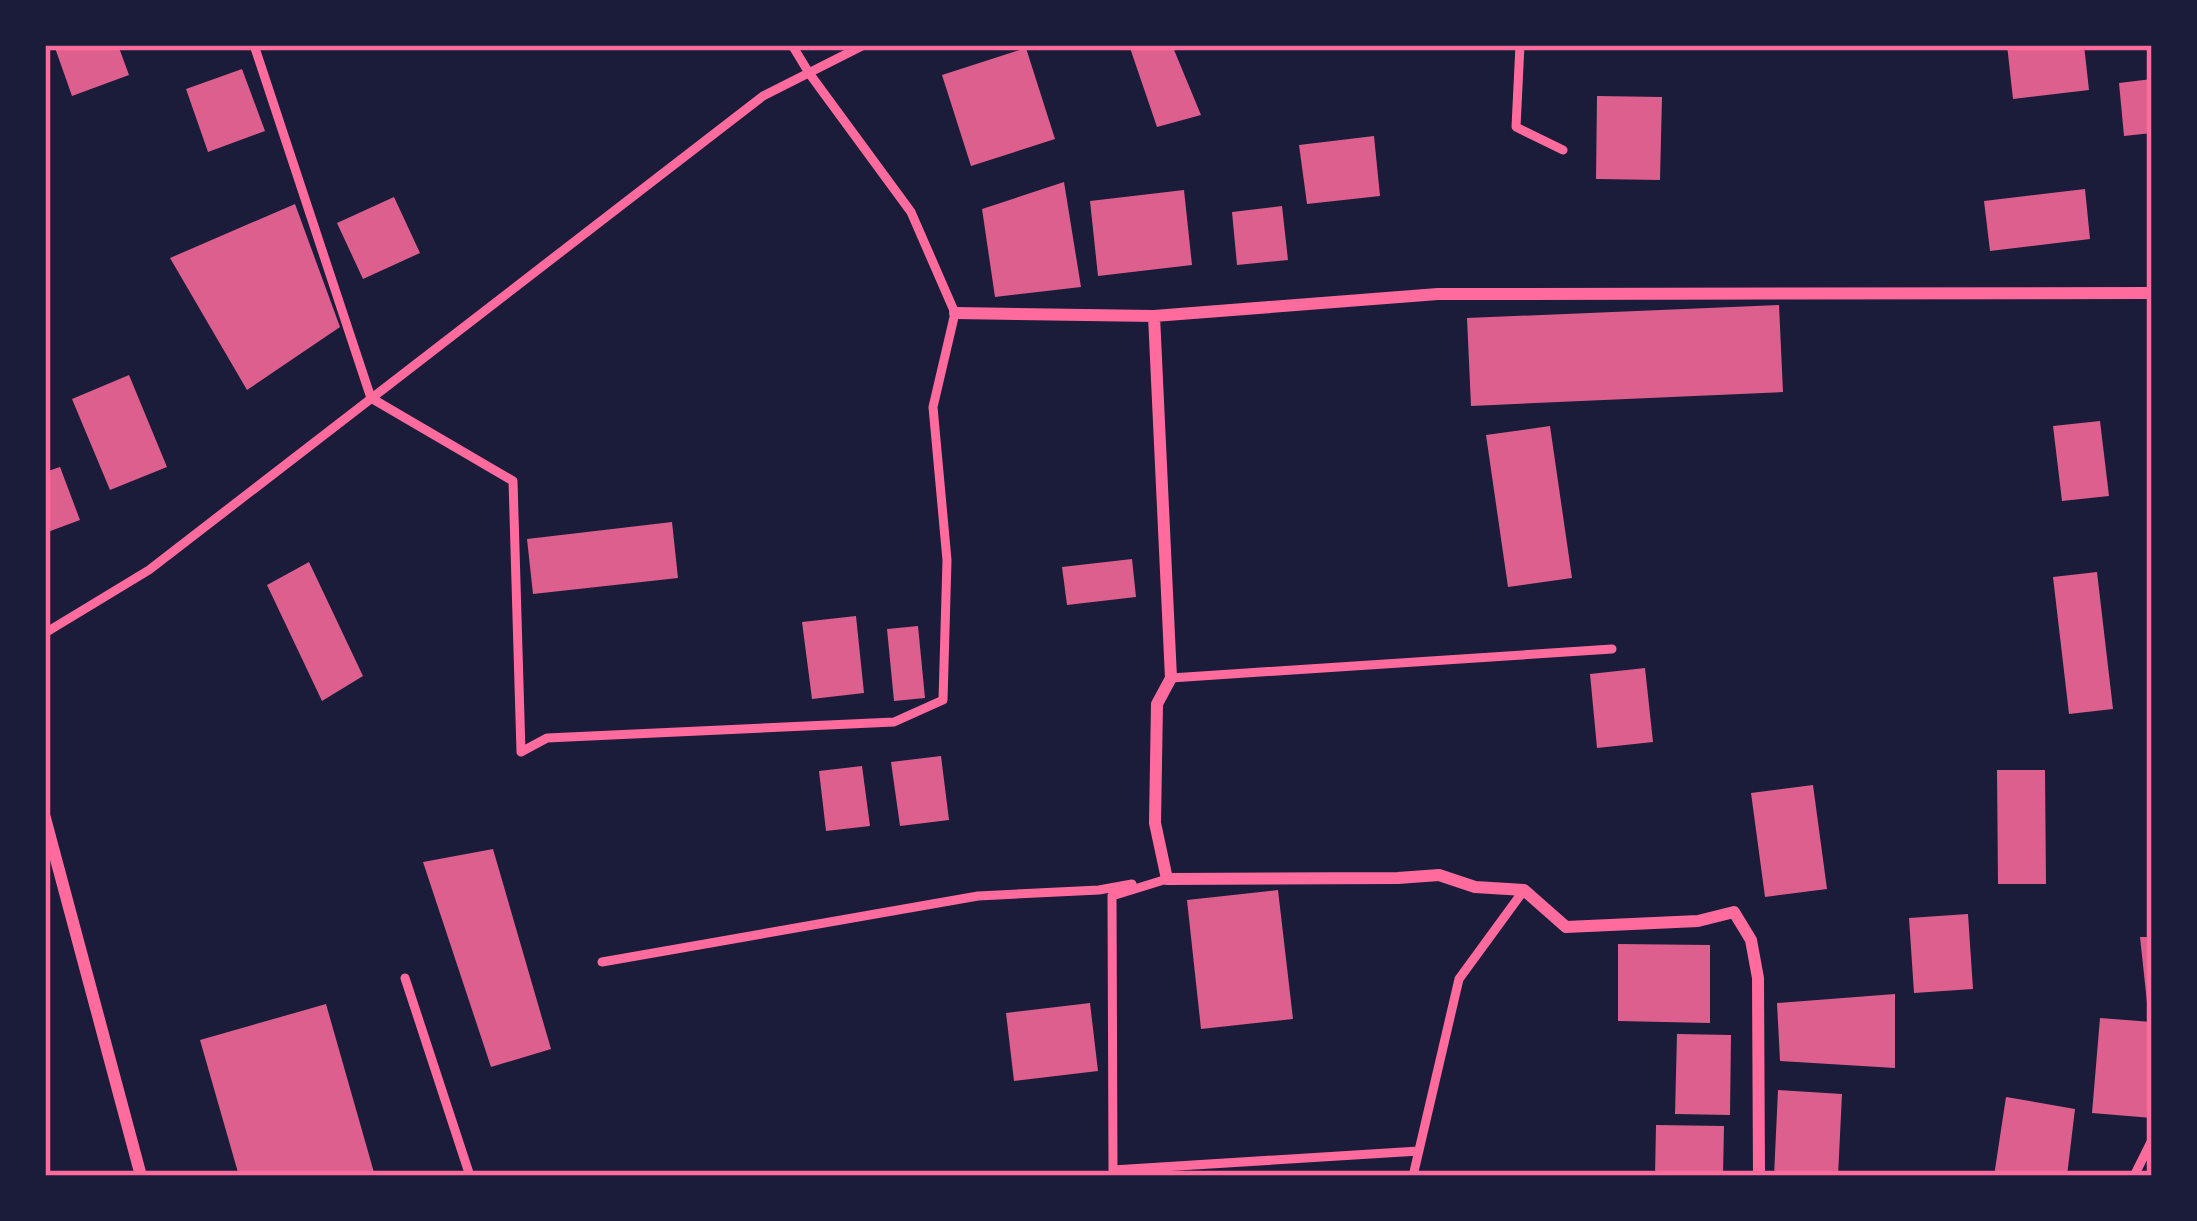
<svg xmlns="http://www.w3.org/2000/svg" width="2197" height="1221" font-family="Spectral,serif">
<style>
.building{fill:#dd5f8e}
.lines{fill:none;stroke-linecap:round;stroke-linejoin:round}
.service{stroke:#ff6b9d;stroke-width:9}
.minor{stroke:#ff6b9d;stroke-width:12}
.neatline{fill:none;stroke:#ff6b9d;stroke-width:4.5}
</style>
<rect width="100%" height="100%" fill="#1b1b3a"/>
<!-- building -->
<path class="building" d="M 54,45 L 118,45 L 129,75 L 72,96 Z
M 1129,45 L 1172,45 L 1201,115 L 1157,127 Z
M 2007,45 L 2084,45 L 2089,90 L 2013,99 Z
M 1026,48 L 1055,139 L 971,166 L 942,75 Z
M 242,69 L 265,131 L 208,152 L 186,89 Z
M 2152,79 L 2152,133 L 2124,136 L 2119,83 Z
M 1597,96 L 1662,97 L 1660,180 L 1596,179 Z
M 1374,136 L 1380,196 L 1307,204 L 1299,145 Z
M 1064,182 L 1081,287 L 995,297 L 982,209 Z
M 2085,189 L 2090,239 L 1990,251 L 1984,201 Z
M 1184,190 L 1192,265 L 1098,276 L 1090,201 Z
M 394,197 L 420,253 L 363,279 L 337,223 Z
M 295,204 L 340,327 L 247,390 L 170,258 Z
M 1282,206 L 1288,260 L 1237,265 L 1232,212 Z
M 1779,305 L 1783,392 L 1471,406 L 1467,318 Z
M 129,375 L 167,467 L 110,490 L 72,399 Z
M 2100,421 L 2109,496 L 2062,501 L 2053,426 Z
M 1550,426 L 1572,578 L 1508,587 L 1486,435 Z
M 60,467 L 80,520 L 45,533 L 45,472 Z
M 672,522 L 678,578 L 533,594 L 527,539 Z
M 1132,559 L 1136,597 L 1067,605 L 1062,567 Z
M 309,562 L 363,676 L 322,701 L 267,585 Z
M 2097,572 L 2113,709 L 2069,714 L 2053,577 Z
M 856,616 L 864,693 L 812,699 L 802,622 Z
M 918,626 L 925,698 L 894,701 L 887,629 Z
M 1645,668 L 1653,742 L 1597,748 L 1590,674 Z
M 941,756 L 949,820 L 900,826 L 891,762 Z
M 862,766 L 870,826 L 826,831 L 819,771 Z
M 1997,770 L 2045,770 L 2046,884 L 1998,884 Z
M 1813,785 L 1827,889 L 1765,897 L 1751,793 Z
M 493,849 L 551,1049 L 491,1067 L 423,862 Z
M 1278,890 L 1293,1019 L 1201,1029 L 1187,900 Z
M 1968,914 L 1973,989 L 1914,993 L 1909,918 Z
M 2140,937 L 2152,937 L 2152,1020 L 2149,1021 Z
M 1618,944 L 1710,945 L 1710,1023 L 1618,1021 Z
M 1895,994 L 1895,1068 L 1780,1061 L 1777,1003 Z
M 1090,1003 L 1098,1071 L 1014,1081 L 1006,1013 Z
M 326,1004 L 375,1176 L 239,1176 L 200,1040 Z
M 2100,1018 L 2152,1022 L 2152,1118 L 2092,1113 Z
M 1677,1034 L 1731,1035 L 1730,1115 L 1675,1114 Z
M 1778,1090 L 1842,1094 L 1838,1176 L 1774,1176 Z
M 2006,1097 L 2075,1109 L 2067,1176 L 1994,1176 Z
M 1656,1125 L 1724,1126 L 1723,1176 L 1655,1176 Z"/>
<g class="lines">
<!-- service -->
<path class="service" d="M 254,45 L 371,398 L 513,481 L 521,752 L 547,738 L 894,722 L 943,700 L 947,560 L 933,407 L 955,313 L 911,212 L 809,73 L 792,45
M 1520,45 L 1516,127 L 1563,150
M 45,633 L 149,570 L 763,96 L 864,45
M 1171,678 L 1612,649
M 1167,879 L 1112,896 L 1113,1170 L 1419,1151
M 602,962 L 978,896 L 1099,890 L 1132,884
M 405,978 L 470,1176
M 1413,1176 L 1459,979 L 1524,890
M 2134,1176 L 2152,1140"/>
<!-- minor -->
<path class="minor" d="M 955,313 L 1154,316 L 1438,294 L 2152,293
M 1154,316 L 1171,678 L 1157,704 L 1155,823 L 1167,879 L 1398,878 L 1439,875 L 1475,887 L 1524,890 L 1566,927 L 1698,921 L 1734,912 L 1751,940 L 1758,978 L 1759,1176
M 45,818 L 141,1176"/>
</g>
<!-- border -->
<rect width="2197" height="1221" fill="none" stroke="#1b1b3a" stroke-width="96"/>
<rect x="48" y="48" width="2101" height="1125" class="neatline"/>
</svg>
